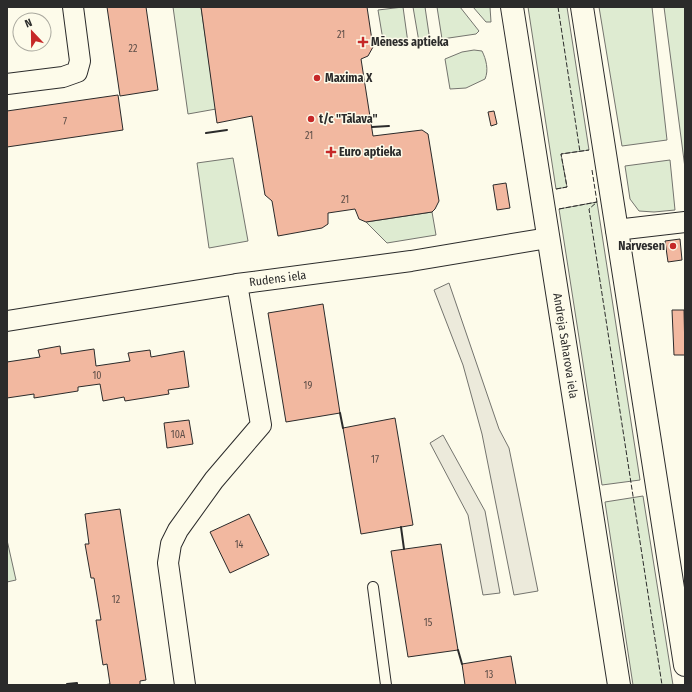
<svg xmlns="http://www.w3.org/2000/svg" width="692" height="692" font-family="'Fira Sans Condensed',sans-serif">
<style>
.green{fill:#deebd1;stroke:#74746e}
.parking{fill:#eceadb;stroke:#74746e}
.building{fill:#f2b8a0;stroke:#2b2b2b}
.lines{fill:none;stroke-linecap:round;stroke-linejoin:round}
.service-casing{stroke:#2b2b2b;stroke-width:12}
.minor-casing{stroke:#2b2b2b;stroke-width:22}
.tertiary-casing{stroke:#2b2b2b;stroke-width:24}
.service{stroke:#fdfbea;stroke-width:10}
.minor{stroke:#fdfbea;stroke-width:20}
.tertiary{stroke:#fdfbea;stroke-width:22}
.fence{stroke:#2b2b2b;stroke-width:1;stroke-dasharray:5 2;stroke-linecap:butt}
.wall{stroke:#2b2b2b;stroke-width:2}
.poi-dot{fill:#c62828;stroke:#fdfbea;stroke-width:1.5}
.labels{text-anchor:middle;stroke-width:3;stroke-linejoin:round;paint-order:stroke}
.number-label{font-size:10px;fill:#5d4e48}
.poi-label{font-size:12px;font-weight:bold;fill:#2b2b2b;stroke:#fdfbea;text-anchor:start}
.street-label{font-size:12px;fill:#2b2b2b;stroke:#fdfbea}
</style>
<rect width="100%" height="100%" fill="#fdfbea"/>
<!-- green -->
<path class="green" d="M 173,7 L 201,7 L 216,109 L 188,114 Z
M 403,7 L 408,43 L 384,46 L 378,10 Z
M 413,7 L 425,7 L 430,41 L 419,42 Z
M 437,7 L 460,7 L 479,31 L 476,34 L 442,39 Z
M 473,7 L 490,7 L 491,22 L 486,22 Z
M 528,7 L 567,7 L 589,150 L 561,154 L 567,187 L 556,189 Z
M 599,7 L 652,7 L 667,140 L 622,146 Z
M 664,7 L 685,7 L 685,168 Z
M 474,50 L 482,51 C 486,59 489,70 485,79 L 466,88 L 450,89 L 445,59 L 462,52 Z
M 233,158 L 248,241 L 209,248 L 197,163 Z
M 670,160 L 675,210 L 654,212 L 639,211 L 630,199 L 625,166 Z
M 597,202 L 640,480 L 602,485 L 559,209 Z
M 432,212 L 436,235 L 387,243 L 366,222 Z
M 643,496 L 673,685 L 633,685 L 605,502 Z
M 7,540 L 16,580 L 7,582 Z"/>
<!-- parking -->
<path class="parking" d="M 449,283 L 499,429 L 509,448 L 538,591 L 514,595 L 482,434 L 463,365 L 434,290 Z
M 443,435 L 485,511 L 500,593 L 483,595 L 468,515 L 430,443 Z"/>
<!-- building -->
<path class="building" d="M 107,7 L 146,7 L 158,90 L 120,96 Z
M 201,7 L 367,7 L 373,47 L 368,56 L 361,59 L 373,136 L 422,130 L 428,134 L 439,201 L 435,209 L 432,212 L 366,222 L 359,219 L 355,209 L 328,213 L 328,224 L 322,228 L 278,236 L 272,201 L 265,195 L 252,116 L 217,123 Z
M 118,95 L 123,130 L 7,147 L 7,111 Z
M 494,111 L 497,124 L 491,126 L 488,112 Z
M 506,183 L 510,208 L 497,210 L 493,185 Z
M 680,239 L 682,260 L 668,262 L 665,241 Z
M 323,304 L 340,413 L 286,422 L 268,313 Z
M 672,310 L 684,310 L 685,355 L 674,355 Z
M 60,346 L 61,354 L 94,349 L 96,366 L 130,361 L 128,353 L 150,350 L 151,357 L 184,351 L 189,387 L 168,390 L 169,394 L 125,401 L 124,397 L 103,401 L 100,384 L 78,387 L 78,391 L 34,398 L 34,394 L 7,398 L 7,362 L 40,357 L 38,350 Z
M 395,418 L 413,525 L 361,534 L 343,428 Z
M 189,420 L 193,444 L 167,448 L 164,423 Z
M 120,509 L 146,680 L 140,681 L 140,685 L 103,685 L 110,684 L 107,664 L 103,665 L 96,620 L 101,620 L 94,578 L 91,578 L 85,544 L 89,544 L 85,514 Z
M 249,514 L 269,555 L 230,573 L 210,532 Z
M 441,544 L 458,650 L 408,657 L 391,551 Z
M 511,656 L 516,685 L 465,685 L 462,664 Z"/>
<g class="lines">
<!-- service casing -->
<g class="service-casing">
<path id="service" d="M 373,587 L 386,685"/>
</g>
<!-- minor casing -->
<g class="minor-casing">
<g id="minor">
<path d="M 7,84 L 63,77 L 77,72 L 80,61 L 73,7"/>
<path d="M 616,230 L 685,222"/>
<path id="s1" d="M 7,321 L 237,284 L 411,261 L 548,238"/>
<path d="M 185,685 L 168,563 L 171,544 L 178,530 L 214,480 L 261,425 L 237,284"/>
</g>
</g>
<!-- tertiary casing -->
<g class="tertiary-casing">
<g id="tertiary">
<path id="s2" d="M 512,7 L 619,685"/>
<path d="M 582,7 L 685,665"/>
</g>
</g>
<!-- service -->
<use href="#service" class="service"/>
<!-- minor -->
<use href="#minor" class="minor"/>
<!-- tertiary -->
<use href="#tertiary" class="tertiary"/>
<!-- fence -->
<path class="fence" d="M 558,7 L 580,152
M 592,170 L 597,202 L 589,209 L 662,685
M 556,189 L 567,187 L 561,154 L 589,150
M 559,209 L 597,202"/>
<!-- wall -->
<path class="wall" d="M 372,127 L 389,126
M 206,133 L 227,130
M 340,413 L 343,428
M 401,527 L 404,549
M 458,650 L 462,664
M 67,684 L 77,683 L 77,685"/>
</g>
<!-- markers -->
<g class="poi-dot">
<path d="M361 36h4v4h4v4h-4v4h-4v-4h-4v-4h4z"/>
<circle cx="317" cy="78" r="4"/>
<circle cx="311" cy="119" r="4"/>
<path d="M329 146h4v4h4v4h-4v4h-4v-4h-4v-4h4z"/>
<circle cx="673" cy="246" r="4"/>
</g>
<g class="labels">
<!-- number labels -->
<g class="number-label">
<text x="341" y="38">21</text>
<text x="133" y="52">22</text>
<text x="65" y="125">7</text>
<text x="309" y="139">21</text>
<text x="345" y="203">21</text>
<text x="97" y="379">10</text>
<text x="308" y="389">19</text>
<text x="178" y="438">10A</text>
<text x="375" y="463">17</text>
<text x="239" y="548">14</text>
<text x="116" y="603">12</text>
<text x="428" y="626">15</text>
<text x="489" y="678">13</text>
</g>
<!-- poi labels -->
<g class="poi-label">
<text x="371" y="46">Mēness aptieka</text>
<text x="325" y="82">Maxima X</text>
<text x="319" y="123">t/c "Tālava"</text>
<text x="339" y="156">Euro aptieka</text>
<text x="665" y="250" text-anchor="end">Narvesen</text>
</g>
<!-- street labels -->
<g class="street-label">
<text dy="4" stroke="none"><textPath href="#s1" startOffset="274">Rudens iela</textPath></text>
<text dy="4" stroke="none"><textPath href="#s2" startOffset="343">Andreja Saharova iela</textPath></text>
</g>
</g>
<!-- border -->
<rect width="692" height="692" fill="none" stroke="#2b2b2b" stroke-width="16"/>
<!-- north arrow -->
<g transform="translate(32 32) rotate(338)"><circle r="19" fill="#fdfbea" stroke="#a9a89e"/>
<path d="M0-3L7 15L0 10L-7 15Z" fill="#c62828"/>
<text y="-6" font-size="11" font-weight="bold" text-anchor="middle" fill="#2b2b2b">N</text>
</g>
</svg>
